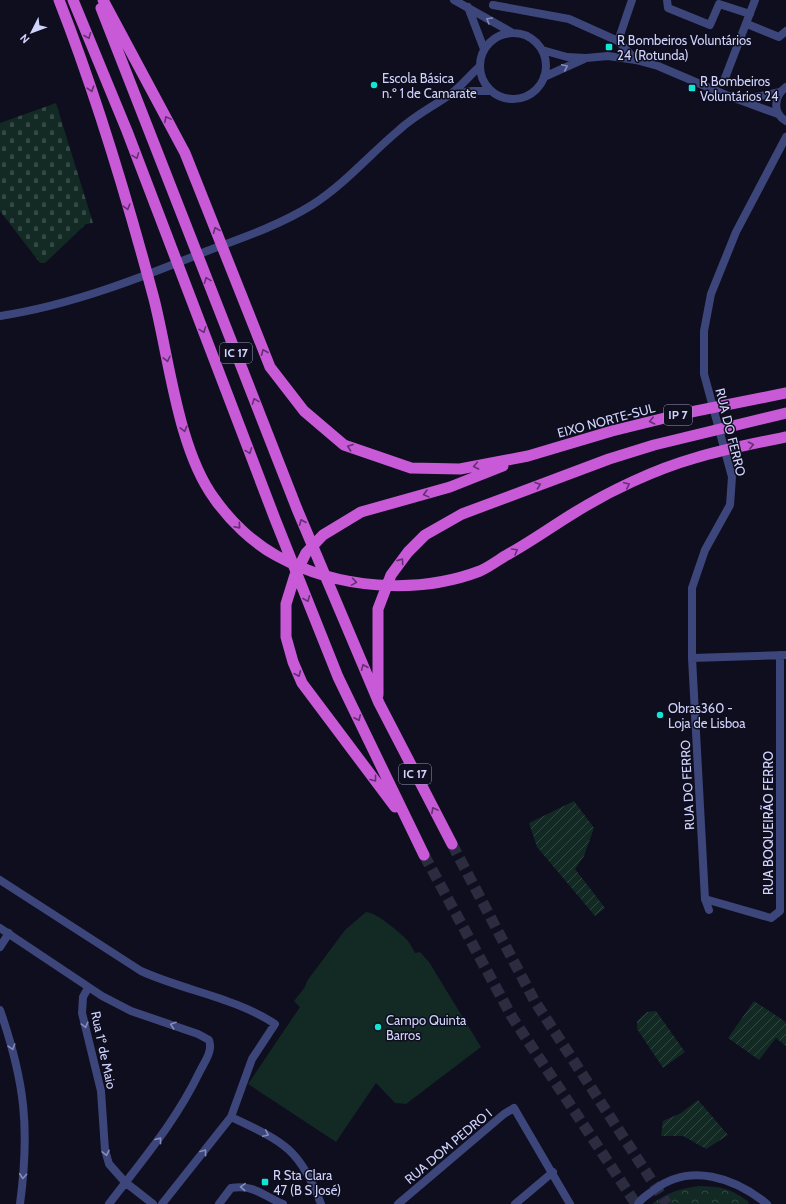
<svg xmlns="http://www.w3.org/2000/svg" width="786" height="1204" font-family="Cabin,sans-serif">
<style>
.forest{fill:url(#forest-crowns)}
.cemetery{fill:url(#cemetery-stones)}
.garden{fill:url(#garden-furrows)}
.pitch{fill:#122924}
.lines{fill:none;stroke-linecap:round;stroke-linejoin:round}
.trunk-tunnel{stroke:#2b2c40;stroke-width:11;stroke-dasharray:11 5.5;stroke-linecap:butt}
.minor{stroke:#3d467a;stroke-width:8}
.tertiary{stroke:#3d467a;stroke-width:8}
.trunk{stroke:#c95ad7;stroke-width:11}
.oneway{stroke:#868cba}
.oneway2{stroke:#623072}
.poi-dot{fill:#12e5d4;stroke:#0e0e1f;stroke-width:1.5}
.labels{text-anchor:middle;stroke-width:3;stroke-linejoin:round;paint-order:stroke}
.shield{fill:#0e0e1f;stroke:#9698b9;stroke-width:1}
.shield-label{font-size:12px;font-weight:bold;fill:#d0d3fb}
.poi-label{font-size:13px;fill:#d0d3fb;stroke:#0e0e1f;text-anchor:start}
.street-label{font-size:13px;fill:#d0d3fb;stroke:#0e0e1f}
</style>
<defs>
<pattern id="forest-crowns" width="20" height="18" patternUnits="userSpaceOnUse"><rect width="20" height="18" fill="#122924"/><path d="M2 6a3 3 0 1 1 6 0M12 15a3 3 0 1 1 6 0" fill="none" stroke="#334745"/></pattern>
<pattern id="cemetery-stones" width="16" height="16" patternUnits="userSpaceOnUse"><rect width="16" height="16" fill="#122924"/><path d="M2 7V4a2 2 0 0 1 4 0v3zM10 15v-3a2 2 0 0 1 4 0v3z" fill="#334745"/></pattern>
<pattern id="garden-furrows" width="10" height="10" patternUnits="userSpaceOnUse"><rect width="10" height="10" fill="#122924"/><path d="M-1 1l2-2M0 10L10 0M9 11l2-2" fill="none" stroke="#334745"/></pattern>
</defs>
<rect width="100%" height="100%" fill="#0e0e1f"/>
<!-- forest -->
<path class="forest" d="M 701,1186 C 725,1187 730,1189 749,1202 L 748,1204 L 652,1204 C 667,1192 682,1188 701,1186 Z"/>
<!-- cemetery -->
<path class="cemetery" d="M 56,103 L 93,223 L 86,224 L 45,263 L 40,263 L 0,211 L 0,123 Z"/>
<!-- garden -->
<path class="garden" d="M 574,801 L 594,828 L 584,856 L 575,869 L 605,908 L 595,916 L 537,847 L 529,823 Z
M 754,1001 L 786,1022 L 786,1046 L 776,1038 L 759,1060 L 728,1038 Z
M 656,1011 L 685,1052 L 663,1068 L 637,1029 L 637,1021 L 647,1012 Z
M 698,1100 L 728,1135 L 706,1149 L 683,1136 L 661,1136 L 663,1121 L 681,1113 Z"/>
<!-- pitch -->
<path class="pitch" d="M 366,912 C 376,912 402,934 408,941 C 411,945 413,949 415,953 L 420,952 L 429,962 L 481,1047 L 406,1104 L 395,1103 L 376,1083 L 336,1142 L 248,1084 L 300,1007 L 294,1001 L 305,987 L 307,981 L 345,930 Z"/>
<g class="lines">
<!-- trunk-tunnel -->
<path class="trunk-tunnel" d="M 452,844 L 534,1000 L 667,1204
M 424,855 L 512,1017 L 636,1204"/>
<!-- minor -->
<path class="minor" d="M 667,0 L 668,8 L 710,25 L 719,4 L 750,14
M 493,5 L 569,19 L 618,41 L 636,60
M 747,24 L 779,37 L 786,31
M 618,41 L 632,0
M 725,78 L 755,0
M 692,658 L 786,655
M 0,880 L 141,971 C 185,991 234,997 275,1024 L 252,1059 L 231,1117 L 162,1204
M 705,899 L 771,918 L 780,911 L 780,655
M 709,910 L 705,899 L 692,658 L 692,588 L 705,550 L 730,505 L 732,477 L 704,374 L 704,331 L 711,294 L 736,232 L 786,137
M 0,928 L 102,996 L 131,1011 L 198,1034 L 209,1040 C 213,1051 205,1061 200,1071 C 175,1123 143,1159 109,1204
M 0,947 L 9,933
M 88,988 L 83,997 L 82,1013 L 101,1091 L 105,1150 L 109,1164 L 125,1182 L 153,1204
M 0,1010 C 25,1082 30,1129 20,1204
M 231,1117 C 282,1141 300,1148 321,1204
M 219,1204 L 231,1188 C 254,1184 263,1196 283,1204
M 398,1204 L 504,1114 L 514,1108 L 570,1204
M 515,1204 L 553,1172
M 638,1204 C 641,1198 649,1194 654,1190 C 690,1162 735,1178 767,1204"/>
<!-- tertiary -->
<path class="tertiary" d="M 454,0 L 511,32
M 468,7 L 484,49
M480 66a33 33 0 1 1 66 0a33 33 0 1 1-66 0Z
M 542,50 L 567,57 L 586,58 L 608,56 L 636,60 L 658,66 L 726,95 L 778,114
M 544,77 L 584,59
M 786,87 C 774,96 772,113 786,121
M 450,95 L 472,91 L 490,91
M 742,100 L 780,92
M 0,316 C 72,305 140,278 207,251 C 242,238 280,225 312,205 C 345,184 369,155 399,130 C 414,116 432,107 448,96 C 460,88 469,76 479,67"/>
<!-- trunk -->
<path class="trunk" d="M 59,0 C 97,97 127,198 154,299 C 169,358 178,449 214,498 C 230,521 253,543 277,556 C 337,589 417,595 480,571 C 489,567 497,561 505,556 C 529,543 551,527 574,513 C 609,491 656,469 695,458 C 725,449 756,443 786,437
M 73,0 L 127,131 L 275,519 L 338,677 L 424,855
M 103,0 L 185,153 L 270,367 L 304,411 L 344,445 L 411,468 L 460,469 L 528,456 L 612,431 L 681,414 L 786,393
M 101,8 L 297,509 L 379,703 L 452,844
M 378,695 L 378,609 L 391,575 L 408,552 L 425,535 L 462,514 L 609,459 L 654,445 L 786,413
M 395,807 L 302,683 L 293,662 L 286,637 L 286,604 L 295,575 L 306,553 L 323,535 L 361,512 L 450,487 L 503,466"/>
</g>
<!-- one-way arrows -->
<defs><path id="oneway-chevron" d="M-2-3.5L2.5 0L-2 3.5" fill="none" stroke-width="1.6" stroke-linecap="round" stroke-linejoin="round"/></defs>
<g class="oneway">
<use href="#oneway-chevron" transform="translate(489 20) rotate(-150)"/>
<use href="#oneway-chevron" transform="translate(565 67) rotate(-25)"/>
<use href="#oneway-chevron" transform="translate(85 1025) rotate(75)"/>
<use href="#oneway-chevron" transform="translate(173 1025) rotate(-161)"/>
<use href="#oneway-chevron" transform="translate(12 1047) rotate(73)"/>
<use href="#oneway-chevron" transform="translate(266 1134) rotate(25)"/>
<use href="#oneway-chevron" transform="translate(159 1140) rotate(-52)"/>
<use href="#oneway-chevron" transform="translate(204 1152) rotate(-53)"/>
<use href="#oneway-chevron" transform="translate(106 1153) rotate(78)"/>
<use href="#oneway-chevron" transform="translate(23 1176) rotate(94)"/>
<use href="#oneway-chevron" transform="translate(243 1187) rotate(-177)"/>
</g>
<g class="oneway2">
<use href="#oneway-chevron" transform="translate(88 36) rotate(68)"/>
<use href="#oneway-chevron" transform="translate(91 89) rotate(72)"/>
<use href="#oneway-chevron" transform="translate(167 119) rotate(-118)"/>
<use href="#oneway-chevron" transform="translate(136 156) rotate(69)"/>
<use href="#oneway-chevron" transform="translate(127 207) rotate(74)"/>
<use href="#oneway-chevron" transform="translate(216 230) rotate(-112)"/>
<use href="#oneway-chevron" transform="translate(207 280) rotate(-111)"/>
<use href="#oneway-chevron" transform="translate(203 330) rotate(69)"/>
<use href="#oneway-chevron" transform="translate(264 352) rotate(-112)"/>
<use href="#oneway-chevron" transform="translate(167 359) rotate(77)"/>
<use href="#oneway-chevron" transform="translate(255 401) rotate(-111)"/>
<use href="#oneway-chevron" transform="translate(652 421) rotate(167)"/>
<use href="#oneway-chevron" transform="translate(184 429) rotate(75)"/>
<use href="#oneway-chevron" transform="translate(751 445) rotate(-13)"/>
<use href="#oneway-chevron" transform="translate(350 447) rotate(-160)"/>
<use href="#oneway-chevron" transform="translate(249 451) rotate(69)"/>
<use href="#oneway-chevron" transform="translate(476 466) rotate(169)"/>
<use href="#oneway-chevron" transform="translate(538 485) rotate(-20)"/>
<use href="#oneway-chevron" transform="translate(627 485) rotate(-25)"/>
<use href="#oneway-chevron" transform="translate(426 494) rotate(165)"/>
<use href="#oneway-chevron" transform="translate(302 522) rotate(-113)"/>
<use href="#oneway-chevron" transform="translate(238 526) rotate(49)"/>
<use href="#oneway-chevron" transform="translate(515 551) rotate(-30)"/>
<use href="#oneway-chevron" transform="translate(401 561) rotate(-55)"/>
<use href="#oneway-chevron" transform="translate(354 582) rotate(9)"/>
<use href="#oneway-chevron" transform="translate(307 599) rotate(68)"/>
<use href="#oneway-chevron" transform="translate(364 667) rotate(-113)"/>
<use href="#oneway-chevron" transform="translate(298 674) rotate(67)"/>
<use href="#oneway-chevron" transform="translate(358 718) rotate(65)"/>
<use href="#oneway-chevron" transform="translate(374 779) rotate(53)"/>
<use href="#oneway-chevron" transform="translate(434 810) rotate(-118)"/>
</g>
<!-- markers -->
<g class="poi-dot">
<rect x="605" y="43" width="8" height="8" rx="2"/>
<circle cx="374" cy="85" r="4"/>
<rect x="688" y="84" width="8" height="8" rx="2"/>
<circle cx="660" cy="715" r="4"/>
<circle cx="378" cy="1027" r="4"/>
<rect x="261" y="1178" width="8" height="8" rx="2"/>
</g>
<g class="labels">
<!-- shield labels -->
<g class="shield">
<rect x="220" y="343" width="32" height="20" rx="3"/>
<rect x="664" y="405" width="28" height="20" rx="3"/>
<rect x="399" y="764" width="32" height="20" rx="3"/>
</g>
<g class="shield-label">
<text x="236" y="357">IC 17</text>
<text x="678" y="419">IP 7</text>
<text x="415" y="778">IC 17</text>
</g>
<!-- poi labels -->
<g class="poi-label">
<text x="617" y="45">R Bombeiros Voluntários<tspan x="617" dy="15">24 (Rotunda)</tspan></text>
<text x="382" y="83">Escola Básica<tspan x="382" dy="15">n.º 1 de Camarate</tspan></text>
<text x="700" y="86">R Bombeiros<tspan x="700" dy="15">Voluntários 24</tspan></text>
<text x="668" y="713">Obras360 -<tspan x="668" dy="15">Loja de Lisboa</tspan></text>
<text x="386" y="1025">Campo Quinta<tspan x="386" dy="15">Barros</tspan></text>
<text x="273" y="1180">R Sta Clara<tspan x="273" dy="15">47 (B S José)</tspan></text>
</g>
<!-- street labels -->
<g class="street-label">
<text transform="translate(606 420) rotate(-15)" y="5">EIXO NORTE-SUL</text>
<text transform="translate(731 432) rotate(76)" y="5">RUA DO FERRO</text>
<text transform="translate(687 785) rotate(-93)" y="5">RUA DO FERRO</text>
<text transform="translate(768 823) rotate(-90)" y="5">RUA BOQUEIRÃO FERRO</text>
<text transform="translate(104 1050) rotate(78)" y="5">Rua 1º de Maio</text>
<text transform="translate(448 1146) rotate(-40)" y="5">RUA DOM PEDRO I</text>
</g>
</g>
<!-- north arrow -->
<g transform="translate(32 32) rotate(228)" stroke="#0e0e1f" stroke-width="3" paint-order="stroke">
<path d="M0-3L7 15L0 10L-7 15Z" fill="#d0d3fb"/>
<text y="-6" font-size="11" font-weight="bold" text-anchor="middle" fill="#d0d3fb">N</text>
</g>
</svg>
